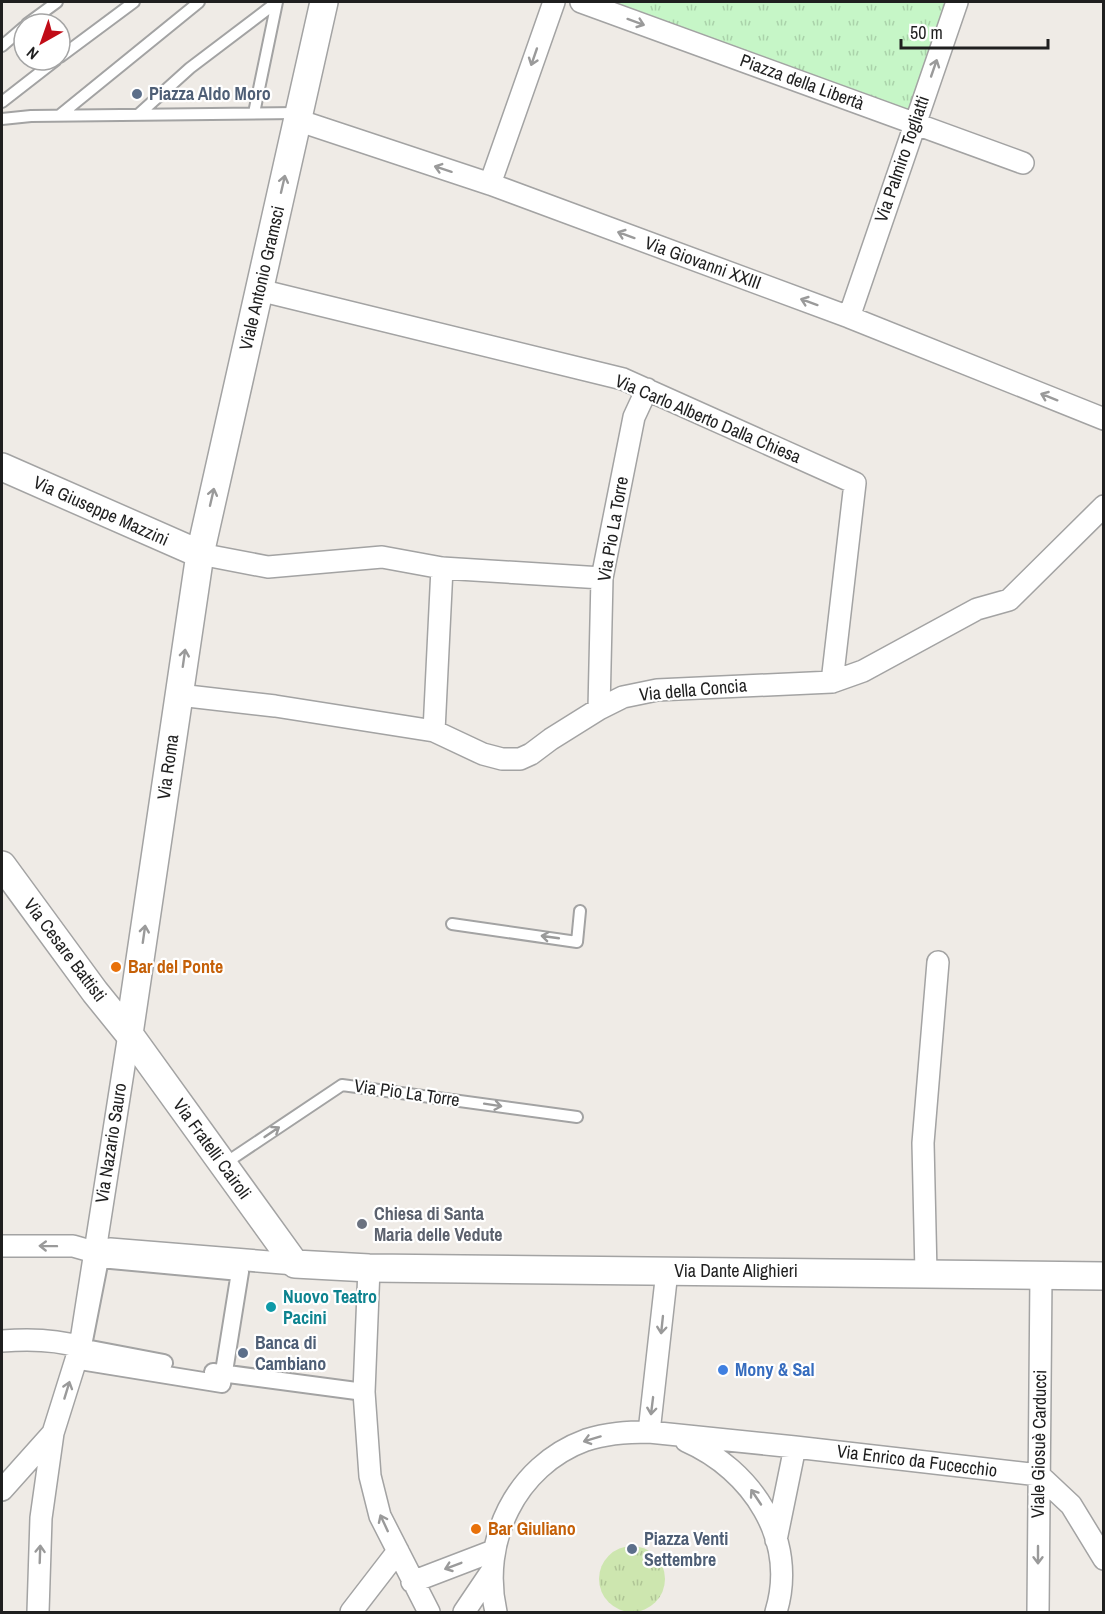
<svg xmlns="http://www.w3.org/2000/svg" width="1105" height="1614" font-family="'Archivo Narrow',sans-serif">
<style>
.grass{fill:url(#grass-tufts)}
.park{fill:url(#park-tufts)}
.lines{fill:none;stroke-linecap:round;stroke-linejoin:round}
.service-casing{stroke:#a3a3a3;stroke-width:14}
.pedestrian-casing{stroke:#a3a3a3;stroke-width:20}
.minor-casing{stroke:#a3a3a3;stroke-width:24}
.tertiary-casing{stroke:#a3a3a3;stroke-width:30}
.service{stroke:#fff;stroke-width:10}
.pedestrian{stroke:#fff;stroke-width:16}
.minor{stroke:#fff;stroke-width:21}
.tertiary{stroke:#fff;stroke-width:27}
.oneway{stroke:#9a9a9a}
.service-dot{fill:#5c6f8a;stroke:#fff;stroke-width:2}
.food-dot{fill:#e8710a;stroke:#fff;stroke-width:2}
.worship-dot{fill:#6b7280;stroke:#fff;stroke-width:2}
.culture-dot{fill:#0f9aa8;stroke:#fff;stroke-width:2}
.shop-dot{fill:#3f7fe0;stroke:#fff;stroke-width:2}
.labels{text-anchor:middle;stroke-width:4.5;stroke-linejoin:round;paint-order:stroke}
.street-label{font-size:18px;fill:#1f1f1f;stroke:#fff}
.service-label{font-size:18px;font-weight:bold;fill:#4e5e75;stroke:#fff;text-anchor:start}
.food-label{font-size:18px;font-weight:bold;fill:#c56008;stroke:#fff;text-anchor:start}
.worship-label{font-size:18px;font-weight:bold;fill:#5b616d;stroke:#fff;text-anchor:start}
.culture-label{font-size:18px;font-weight:bold;fill:#0d838f;stroke:#fff;text-anchor:start}
.shop-label{font-size:18px;font-weight:bold;fill:#366cbe;stroke:#fff;text-anchor:start}
</style>
<defs>
<pattern id="grass-tufts" width="24" height="20" patternUnits="userSpaceOnUse" patternTransform="scale(1.5)"><rect width="24" height="20" fill="#cde6af"/><path d="M3 7l-1-3M5 7V3M7 7l1-3M15 17l-1-3M17 17v-4M19 17l1-3" fill="none" stroke="#b0c596"/></pattern>
<pattern id="park-tufts" width="24" height="20" patternUnits="userSpaceOnUse" patternTransform="scale(1.5)"><rect width="24" height="20" fill="#c6f6c7"/><path d="M3 7l-1-3M5 7V3M7 7l1-3M15 17l-1-3M17 17v-4M19 17l1-3" fill="none" stroke="#aad2aa"/></pattern>
</defs>
<rect width="100%" height="100%" fill="#efebe6"/>
<!-- grass -->
<path class="grass" d="M599 1579a33 33 0 1 1 66 0a33 33 0 1 1-66 0Z"/>
<!-- park -->
<path class="park" d="M 592,2 L 957,2 L 914,123 Z"/>
<g class="lines">
<!-- service casing -->
<g class="service-casing">
<path id="service" d="M 27,24 L 57,2
M 2,46 L 24,27
M 60,57 L 134,2
M 2,102 L 56,60
M 254,113 L 277,2
M 139,114 L 190,68 L 277,2
M 60,115 L 199,2
M 2,119 L 31,116 L 298,113
M 452,924 L 577,942 L 580,911
M 224,1164 L 342,1085 L 577,1117"/>
</g>
<!-- pedestrian casing -->
<g class="pedestrian-casing">
<path id="pedestrian" d="M 100,1259 L 240,1272 L 222,1384 L 80,1361 Z
M 80,1347 L 164,1363
M 213,1372 L 364,1392"/>
</g>
<!-- minor casing -->
<g class="minor-casing">
<path id="minor" d="M 581,2 L 1023,163
M 297,120 L 490,184 L 849,317 L 1104,419
M 490,184 L 554,2
M 259,290 L 623,379 L 855,483 L 832,682
M 849,317 L 957,2
M 200,554 L 268,567 L 382,557 L 442,568 L 602,578
M 179,695 L 275,706 L 434,731 L 483,754 L 502,759 L 520,759 L 531,754 L 551,739 L 599,709 L 623,697 L 657,690 L 832,682 L 863,671 L 977,609 L 1009,600 L 1104,506
M 599,709 L 602,578 L 634,417 L 647,389
M 434,731 L 442,568
M 2,1246 L 73,1246 L 94,1252 L 110,1249 L 295,1264
M 369,1268 L 364,1392 L 370,1476 L 380,1516 L 429,1612
M 926,1273 L 923,1143 L 938,962
M 2,1341 C 28,1339 55,1339 80,1347
M 649,1432 L 667,1271
M 686,1441 C 752,1470 798,1539 776,1612
M 1039,1475 L 1071,1505 L 1104,1559
M 2,1490 L 53,1433 L 80,1347 L 129,1034
M 776,1540 L 795,1447
M 412,1582 L 493,1551
M 38,1612 L 41,1518 L 53,1433
M 351,1612 L 398,1551
M 464,1612 L 491,1572
M 496,1612 C 480,1542 515,1466 586,1440 C 607,1433 627,1432 649,1432 L 795,1447 L 1039,1475
M 1038,1612 L 1041,1275"/>
</g>
<!-- tertiary casing -->
<g class="tertiary-casing">
<path id="tertiary" d="M 2,467 L 200,554
M 2,865 L 95,992 L 129,1034 L 295,1264 L 369,1268 L 1104,1276
M 129,1034 L 200,554 L 324,2"/>
</g>
<!-- service -->
<use href="#service" class="service"/>
<!-- pedestrian -->
<use href="#pedestrian" class="pedestrian"/>
<!-- minor -->
<use href="#minor" class="minor"/>
<!-- tertiary -->
<use href="#tertiary" class="tertiary"/>
</g>
<!-- one-way arrows -->
<defs><path id="oneway-shaft" d="M-6 0H5M1.5-3L5.5 0L1.5 3" fill="none" stroke-width="1.6" stroke-linecap="round" stroke-linejoin="round" transform="scale(1.5)"/></defs>
<g class="oneway">
<use href="#oneway-shaft" transform="translate(636 22) rotate(20)"/>
<use href="#oneway-shaft" transform="translate(534 57) rotate(109)"/>
<use href="#oneway-shaft" transform="translate(934 68) rotate(-71)"/>
<use href="#oneway-shaft" transform="translate(443 169) rotate(-162)"/>
<use href="#oneway-shaft" transform="translate(283 184) rotate(-77)"/>
<use href="#oneway-shaft" transform="translate(626 235) rotate(-160)"/>
<use href="#oneway-shaft" transform="translate(809 302) rotate(-160)"/>
<use href="#oneway-shaft" transform="translate(1049 397) rotate(-158)"/>
<use href="#oneway-shaft" transform="translate(212 497) rotate(-77)"/>
<use href="#oneway-shaft" transform="translate(184 658) rotate(-82)"/>
<use href="#oneway-shaft" transform="translate(144 934) rotate(-82)"/>
<use href="#oneway-shaft" transform="translate(550 937) rotate(-172)"/>
<use href="#oneway-shaft" transform="translate(493 1105) rotate(9)"/>
<use href="#oneway-shaft" transform="translate(272 1132) rotate(-34)"/>
<use href="#oneway-shaft" transform="translate(48 1246) rotate(-179)"/>
<use href="#oneway-shaft" transform="translate(662 1325) rotate(96)"/>
<use href="#oneway-shaft" transform="translate(67 1390) rotate(-73)"/>
<use href="#oneway-shaft" transform="translate(652 1406) rotate(97)"/>
<use href="#oneway-shaft" transform="translate(592 1439) rotate(163)"/>
<use href="#oneway-shaft" transform="translate(756 1497) rotate(-124)"/>
<use href="#oneway-shaft" transform="translate(384 1523) rotate(-115)"/>
<use href="#oneway-shaft" transform="translate(40 1554) rotate(-88)"/>
<use href="#oneway-shaft" transform="translate(1038 1555) rotate(90)"/>
<use href="#oneway-shaft" transform="translate(453 1566) rotate(159)"/>
</g>
<!-- markers -->
<g class="service-dot">
<circle cx="137" cy="94" r="6"/>
<circle cx="243" cy="1353" r="6"/>
<circle cx="632" cy="1549" r="6"/>
</g>
<g class="food-dot">
<circle cx="116" cy="967" r="6"/>
<circle cx="476" cy="1529" r="6"/>
</g>
<circle class="worship-dot" cx="362" cy="1224" r="6"/>
<circle class="culture-dot" cx="271" cy="1307" r="6"/>
<circle class="shop-dot" cx="723" cy="1370" r="6"/>
<g class="labels">
<!-- street labels -->
<g class="street-label">
<text transform="translate(802 82) rotate(20)" y="6">Piazza della Libertà</text>
<text transform="translate(902 159) rotate(-71)" y="6">Via Palmiro Togliatti</text>
<text transform="translate(703 263) rotate(20)" y="6">Via Giovanni XXIII</text>
<text transform="translate(262 278) rotate(-77)" y="6">Viale Antonio Gramsci</text>
<text transform="translate(708 419) rotate(23)" y="6">Via Carlo Alberto Dalla Chiesa</text>
<text transform="translate(101 511) rotate(24)" y="6">Via Giuseppe Mazzini</text>
<text transform="translate(613 529) rotate(-80)" y="6">Via Pio La Torre</text>
<text transform="translate(693 690) rotate(-5)" y="6">Via della Concia</text>
<text transform="translate(168 767) rotate(-82)" y="6">Via Roma</text>
<text transform="translate(65 950) rotate(53)" y="6">Via Cesare Battisti</text>
<text transform="translate(407 1093) rotate(8)" y="6">Via Pio La Torre</text>
<text transform="translate(111 1143) rotate(-81)" y="6">Via Nazario Sauro</text>
<text transform="translate(212 1149) rotate(54)" y="6">Via Fratelli Cairoli</text>
<text x="736" y="1277">Via Dante Alighieri</text>
<text transform="translate(1039 1444) rotate(-89)" y="6">Viale Giosuè Carducci</text>
<text transform="translate(917 1461) rotate(7)" y="6">Via Enrico da Fucecchio</text>
</g>
<!-- service labels -->
<g class="service-label">
<text x="149" y="100">Piazza Aldo Moro</text>
<text x="255" y="1349">Banca di<tspan x="255" dy="21">Cambiano</tspan></text>
<text x="644" y="1545">Piazza Venti<tspan x="644" dy="21">Settembre</tspan></text>
</g>
<!-- food labels -->
<g class="food-label">
<text x="128" y="973">Bar del Ponte</text>
<text x="488" y="1535">Bar Giuliano</text>
</g>
<!-- worship labels -->
<g class="worship-label">
<text x="374" y="1220">Chiesa di Santa<tspan x="374" dy="21">Maria delle Vedute</tspan></text>
</g>
<!-- culture labels -->
<g class="culture-label">
<text x="283" y="1303">Nuovo Teatro<tspan x="283" dy="21">Pacini</tspan></text>
</g>
<!-- shop labels -->
<g class="shop-label">
<text x="735" y="1376">Mony &amp; Sal</text>
</g>
</g>
<!-- border -->
<rect width="1105" height="1614" fill="none" stroke="#1f1f1f" stroke-width="6"/>
<!-- north arrow -->
<g transform="translate(42 42) rotate(220)"><circle r="28" fill="#ffffff" stroke="#a5a5a5" stroke-width="1.5"/>
<path d="M0-4.5L10 22L0 15L-10 22Z" fill="#c10c17"/>
<text y="-9" font-size="16" font-weight="bold" text-anchor="middle" fill="#1f1f1f">N</text>
</g>
<!-- scale -->
<path d="M901 39v9h147v-9" fill="none" stroke="#1f1f1f" stroke-width="3"/>
<text x="910" y="39" font-size="18" fill="#1f1f1f" stroke="#ffffff" stroke-width="4.5" paint-order="stroke">50 m</text>
</svg>
